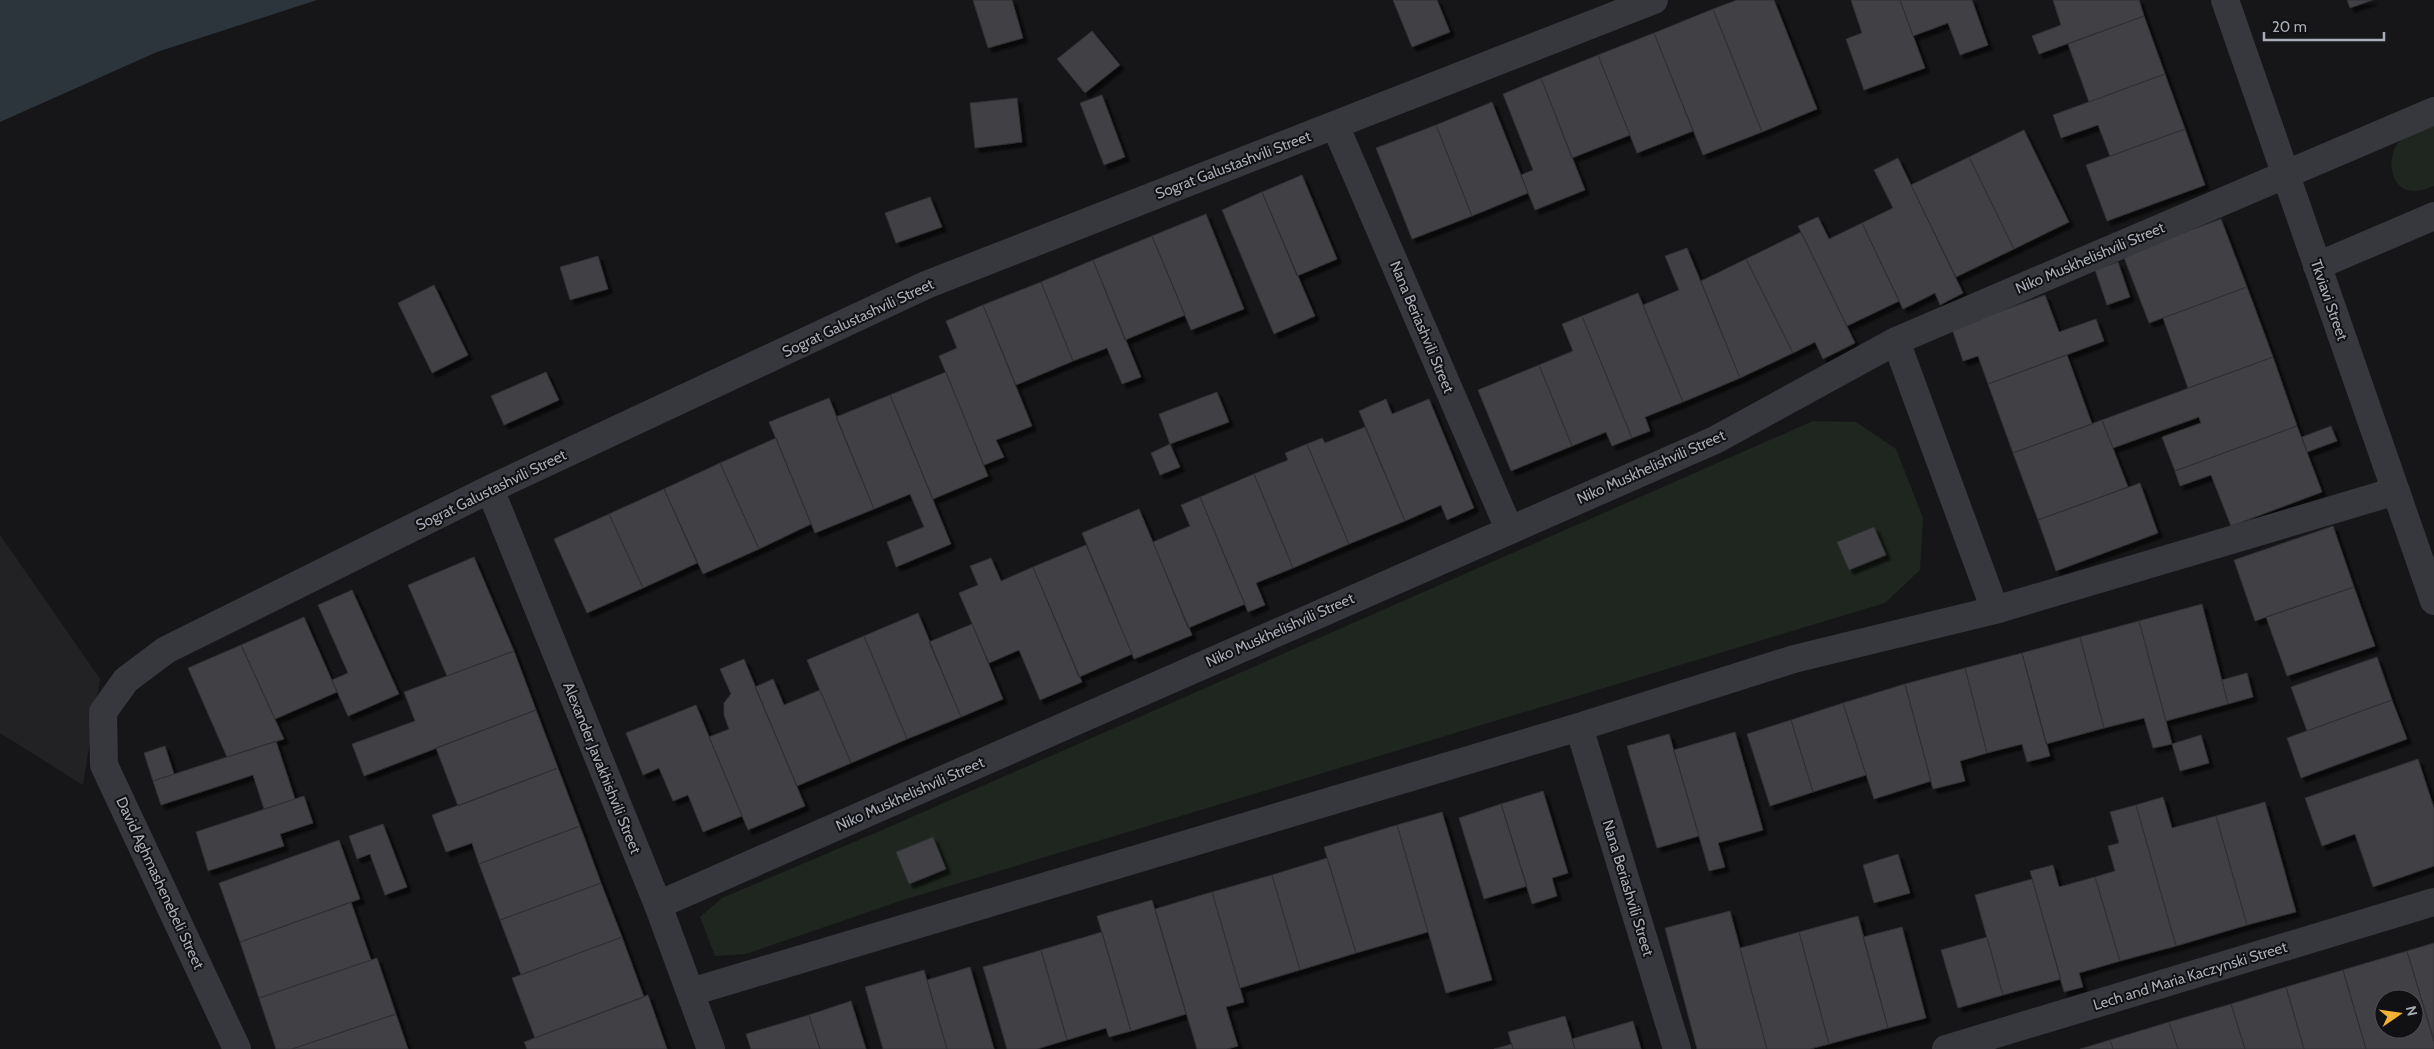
<svg xmlns="http://www.w3.org/2000/svg" width="2434" height="1049" font-family="Cabin,sans-serif">
<style>
.built{fill:#222225}
.green{fill:#1e261f}
.water{fill:#2c353c}
.building{fill:#404145;stroke:#303034;fill-rule:evenodd;filter:url(#shadow)}
.lines{fill:none;stroke-linecap:round;stroke-linejoin:round}
.minor{stroke:#37383d;stroke-width:28}
.labels{text-anchor:middle;stroke-width:4;stroke-linejoin:round;paint-order:stroke}
.street-label{font-size:15px;fill:#a8adb8;stroke:#111113}
</style>
<defs>
<filter id="shadow"><feDropShadow dx="4.5" dy="4.5" stdDeviation="1" flood-color="#0009"/></filter>
</defs>
<rect width="100%" height="100%" fill="#161618"/>
<!-- built -->
<path class="built" d="M 0,535 L 100,679 L 83,785 L 0,733 Z"/>
<!-- green -->
<path class="green" d="M 2434,126 L 2434,186 C 2426,189 2417,193 2407,190 C 2388,184 2387,152 2401,140 C 2409,133 2424,130 2434,126 Z
M 1813,421 L 1856,422 L 1896,449 L 1923,518 L 1920,570 L 1885,603 L 903,900 L 746,954 L 715,956 L 700,917 L 722,898 L 880,831 Z"/>
<!-- water -->
<path class="water" d="M 0,0 L 317,0 L 157,52 L 0,122 Z"/>
<!-- building -->
<path class="building" d="M 973,0 L 1012,0 L 1023,38 L 988,48 Z
M 1393,0 L 1437,0 L 1450,32 L 1412,47 Z
M 1737,0 L 1774,0 L 1817,109 L 1762,132 L 1713,9 Z
M 1851,0 L 1900,0 L 1925,68 L 1864,90 L 1846,39 L 1862,33 Z
M 1900,0 L 1972,0 L 1988,45 L 1960,55 L 1948,23 L 1913,36 Z
M 2053,0 L 2139,0 L 2144,16 L 2039,54 L 2032,36 L 2061,25 Z
M 2347,0 L 2373,0 L 2350,8 Z
M 1713,9 L 1762,132 L 1703,155 L 1654,33 Z
M 2144,16 L 2165,74 L 2089,102 L 2068,44 Z
M 1092,31 L 1120,65 L 1085,93 L 1057,59 Z
M 1654,33 L 1693,131 L 1637,153 L 1598,55 Z
M 1598,55 L 1630,135 L 1572,158 L 1541,78 Z
M 2165,74 L 2185,129 L 2110,156 L 2098,125 L 2061,138 L 2053,115 Z
M 1541,78 L 1585,190 L 1535,210 L 1521,175 L 1533,170 L 1503,94 Z
M 1102,95 L 1125,157 L 1104,165 L 1080,103 Z
M 1017,98 L 1022,142 L 975,148 L 970,103 Z
M 1492,102 L 1528,193 L 1472,216 L 1436,125 Z
M 1436,125 L 1472,216 L 1412,239 L 1376,148 Z
M 2185,129 L 2205,185 L 2107,221 L 2086,165 Z
M 2024,130 L 2069,222 L 2014,249 L 1969,157 Z
M 1969,157 L 2014,249 L 1956,277 L 1911,185 Z
M 1898,158 L 1963,293 L 1940,305 L 1935,293 L 1903,309 L 1862,223 L 1893,208 L 1874,170 Z
M 1302,175 L 1337,259 L 1297,276 L 1262,192 Z
M 1262,192 L 1315,316 L 1274,334 L 1222,210 Z
M 930,197 L 942,227 L 896,243 L 885,213 Z
M 1206,214 L 1244,309 L 1191,330 L 1152,236 Z
M 1818,217 L 1829,239 L 1862,223 L 1899,301 L 1847,326 L 1798,226 Z
M 2221,219 L 2247,287 L 2149,323 L 2123,255 Z
M 1801,232 L 1855,343 L 1823,359 L 1815,342 L 1793,353 L 1746,259 Z
M 1152,236 L 1185,315 L 1125,340 L 1093,260 Z
M 1687,248 L 1740,378 L 1683,402 L 1643,305 L 1679,290 L 1665,256 Z
M 598,256 L 608,289 L 570,300 L 560,267 Z
M 1746,259 L 1793,353 L 1740,378 L 1701,281 Z
M 1093,260 L 1141,377 L 1122,384 L 1107,348 L 1073,361 L 1041,282 Z
M 2118,262 L 2130,297 L 2107,305 L 2095,270 Z
M 1041,282 L 1073,361 L 1016,385 L 983,305 Z
M 434,285 L 468,355 L 432,373 L 398,303 Z
M 2247,287 L 2273,357 L 2188,388 L 2163,318 Z
M 1638,293 L 1683,402 L 1645,417 L 1650,431 L 1632,438 L 1582,316 Z
M 2045,295 L 2059,332 L 2096,319 L 2104,341 L 1988,384 L 1978,356 L 1963,361 L 1952,329 Z
M 983,305 L 1032,426 L 996,440 L 1004,457 L 984,465 L 939,356 L 957,348 L 946,321 Z
M 1582,316 L 1632,438 L 1612,446 L 1606,432 L 1572,446 L 1539,365 L 1573,351 L 1562,324 Z
M 2067,355 L 2092,424 L 2013,453 L 1988,384 Z
M 2273,357 L 2297,426 L 2175,471 L 2162,437 L 2201,423 L 2199,417 L 2113,448 L 2102,420 Z
M 1539,365 L 1572,446 L 1511,471 L 1478,390 Z
M 546,372 L 559,400 L 504,425 L 491,396 Z
M 946,372 L 988,476 L 933,499 L 890,395 Z
M 1217,392 L 1229,422 L 1170,444 L 1159,414 Z
M 890,395 L 951,544 L 896,567 L 887,542 L 924,527 L 910,494 L 874,509 L 836,417 Z
M 829,398 L 874,509 L 815,533 L 769,422 Z
M 1386,399 L 1392,414 L 1429,399 L 1474,508 L 1447,520 L 1441,505 L 1405,521 L 1359,411 Z
M 2102,420 L 2128,487 L 2038,520 L 2013,453 Z
M 2297,426 L 2322,492 L 2231,526 L 2211,475 L 2180,486 L 2175,471 Z
M 2331,426 L 2337,441 L 2307,452 L 2302,437 Z
M 1365,427 L 1405,521 L 1349,544 L 1307,444 L 1322,438 L 1325,443 Z
M 776,438 L 811,524 L 759,549 L 720,463 Z
M 1170,444 L 1180,467 L 1160,475 L 1151,453 Z
M 1307,444 L 1349,544 L 1293,568 L 1254,474 L 1288,460 L 1285,453 Z
M 720,463 L 759,549 L 703,574 L 664,489 Z
M 1254,474 L 1293,568 L 1256,583 L 1265,605 L 1248,612 L 1200,497 Z
M 2140,483 L 2158,533 L 2056,571 L 2038,520 Z
M 664,489 L 697,563 L 643,588 L 609,514 Z
M 1200,497 L 1245,604 L 1188,628 L 1153,542 L 1190,526 L 1181,505 Z
M 1139,509 L 1192,635 L 1134,659 L 1082,533 Z
M 609,514 L 643,588 L 587,613 L 554,539 Z
M 2333,526 L 2354,587 L 2255,621 L 2234,560 Z
M 1874,527 L 1886,555 L 1849,570 L 1837,542 Z
M 1086,545 L 1132,654 L 1079,677 L 1033,567 Z
M 474,557 L 514,651 L 447,676 L 408,585 Z
M 991,558 L 1001,581 L 1033,567 L 1082,682 L 1040,700 L 1019,650 L 989,663 L 959,593 L 978,585 L 970,566 Z
M 2354,587 L 2375,646 L 2287,676 L 2266,617 Z
M 352,590 L 399,694 L 348,716 L 332,680 L 348,673 L 318,605 Z
M 2202,604 L 2228,704 L 2166,721 L 2139,621 Z
M 918,613 L 961,717 L 907,739 L 864,636 Z
M 304,617 L 337,692 L 275,719 L 241,645 Z
M 2139,621 L 2172,744 L 2153,748 L 2144,718 L 2104,728 L 2080,637 Z
M 972,624 L 1003,699 L 961,717 L 929,642 Z
M 864,636 L 907,739 L 851,763 L 807,660 Z
M 2080,637 L 2104,728 L 2046,744 L 2022,653 Z
M 241,645 L 284,739 L 227,757 L 188,668 Z
M 514,651 L 536,710 L 364,776 L 352,744 L 415,721 L 404,692 Z
M 2022,653 L 2050,756 L 2027,762 L 2022,744 L 1987,753 L 1965,668 Z
M 2377,657 L 2392,700 L 2307,731 L 2291,687 Z
M 744,659 L 805,806 L 748,830 L 709,737 L 729,729 L 724,715 L 724,703 L 731,694 L 720,669 Z
M 1965,668 L 1987,753 L 1960,761 L 1965,781 L 1933,789 L 1905,684 Z
M 2247,673 L 2253,697 L 2228,704 L 2222,680 Z
M 773,679 L 784,705 L 820,690 L 851,763 L 797,786 L 755,687 Z
M 1905,684 L 1931,781 L 1874,799 L 1843,703 Z
M 2392,700 L 2407,739 L 2301,778 L 2287,738 Z
M 1843,703 L 1866,775 L 1813,792 L 1791,720 Z
M 696,705 L 742,816 L 703,832 L 688,795 L 673,801 L 659,768 L 643,775 L 626,733 Z
M 536,710 L 558,768 L 458,806 L 436,748 Z
M 1791,720 L 1813,792 L 1770,806 L 1747,734 Z
M 1735,732 L 1763,830 L 1718,843 L 1725,867 L 1709,871 L 1674,750 Z
M 1669,734 L 1699,836 L 1657,848 L 1627,746 Z
M 2201,735 L 2209,763 L 2180,771 L 2172,744 Z
M 276,741 L 295,799 L 264,809 L 253,775 L 161,805 L 153,781 Z
M 165,746 L 174,774 L 153,781 L 144,753 Z
M 2418,759 L 2434,808 L 2434,866 L 2373,887 L 2355,834 L 2322,846 L 2305,798 Z
M 558,768 L 580,826 L 479,864 L 472,843 L 446,852 L 432,815 Z
M 1543,791 L 1568,873 L 1552,878 L 1557,896 L 1532,904 L 1501,804 Z
M 304,796 L 313,823 L 280,834 L 284,846 L 208,871 L 196,832 Z
M 2163,797 L 2172,828 L 2216,816 L 2247,925 L 2176,946 L 2136,805 Z
M 2265,802 L 2296,912 L 2247,925 L 2216,816 Z
M 1501,804 L 1527,886 L 1484,899 L 1459,818 Z
M 2136,805 L 2176,946 L 2120,961 L 2095,877 L 2115,871 L 2108,846 L 2119,843 L 2110,812 Z
M 1442,812 L 1492,980 L 1446,993 L 1397,825 Z
M 383,824 L 407,887 L 385,895 L 370,854 L 357,859 L 349,836 Z
M 1397,825 L 1428,932 L 1356,953 L 1324,847 Z
M 580,826 L 601,883 L 500,920 L 479,864 Z
M 933,837 L 946,869 L 909,884 L 896,852 Z
M 339,840 L 360,899 L 240,942 L 219,883 Z
M 1898,854 L 1910,893 L 1874,903 L 1863,865 Z
M 1327,858 L 1356,953 L 1300,970 L 1272,875 Z
M 2053,865 L 2059,887 L 2095,877 L 2120,961 L 2079,973 L 2083,987 L 2064,992 L 2030,871 Z
M 1272,875 L 1300,970 L 1240,988 L 1212,892 Z
M 2032,879 L 2061,979 L 2003,995 L 1975,895 Z
M 601,883 L 622,937 L 521,975 L 500,920 Z
M 1212,892 L 1244,1002 L 1226,1007 L 1238,1046 L 1227,1049 L 1197,1049 L 1155,909 Z
M 1152,900 L 1186,1014 L 1131,1031 L 1097,916 Z
M 351,902 L 371,960 L 259,998 L 240,942 Z
M 1730,911 L 1740,948 L 1767,1049 L 1697,1049 L 1665,928 Z
M 1858,916 L 1888,1028 L 1829,1044 L 1799,932 Z
M 1902,927 L 1926,1018 L 1888,1028 L 1863,937 Z
M 1102,932 L 1131,1031 L 1109,1037 L 1106,1028 L 1067,1040 L 1041,950 Z
M 1799,932 L 1829,1044 L 1810,1049 L 1767,1049 L 1740,948 Z
M 622,937 L 644,997 L 535,1038 L 512,978 Z
M 1987,937 L 2003,995 L 1958,1008 L 1941,950 Z
M 2434,943 L 2434,1041 L 2407,951 Z
M 1041,950 L 1067,1040 L 1037,1049 L 1007,1049 L 983,967 Z
M 2407,951 L 2434,1041 L 2434,1049 L 2366,1049 L 2343,970 ZM 2384,999 L 2414,999 L 2414,1029 L 2384,1029 Z
M 377,958 L 396,1014 L 292,1049 L 276,1049 L 259,998 Z
M 970,967 L 994,1049 L 947,1049 L 927,980 Z
M 924,970 L 947,1049 L 883,1049 L 865,987 Z
M 2343,970 L 2366,1049 L 2304,1049 L 2286,987 Z
M 2286,987 L 2304,1049 L 2245,1049 L 2231,1004 Z
M 648,995 L 667,1049 L 527,1049 L 524,1042 Z
M 851,1001 L 866,1049 L 820,1049 L 809,1015 Z
M 2231,1004 L 2245,1049 L 2178,1049 L 2169,1022 Z
M 396,1014 L 408,1049 L 292,1049 Z
M 809,1015 L 820,1049 L 751,1049 L 746,1034 Z
M 1565,1016 L 1575,1049 L 1513,1049 L 1508,1032 Z
M 1633,1021 L 1641,1049 L 1575,1049 L 1572,1039 Z
M 2169,1022 L 2178,1049 L 2113,1049 L 2110,1040 Z
M 2110,1040 L 2113,1049 L 2080,1049 Z
M 1512,1044 L 1513,1049 L 1494,1049 Z"/>
<g class="lines">
<!-- minor -->
<path class="minor" d="M 2225,0 L 2434,601
M 1335,125 L 1509,529
M 2317,266 L 2434,216
M 1896,341 L 1995,610
M 490,489 L 658,905 L 711,1049
M 1579,727 L 1677,1049
M 658,905 L 1715,440 L 1896,341 L 2434,111
M 691,992 L 1579,727 L 1794,659 L 1995,610 L 2396,491
M 237,1049 L 104,765 L 103,712 L 126,680 L 166,650 L 490,489 L 926,285 L 1654,0
M 1946,1049 L 2434,902"/>
</g>
<g class="labels">
<!-- street labels -->
<g class="street-label">
<text transform="translate(1233 165) rotate(-21)" y="5">Sograt Galustashvili Street</text>
<text transform="translate(2090 258) rotate(-23)" y="5">Niko Muskhelishvili Street</text>
<text transform="translate(2329 300) rotate(71)" y="5">Tkviavi Street</text>
<text transform="translate(858 318) rotate(-25)" y="5">Sograt Galustashvili Street</text>
<text transform="translate(1422 327) rotate(67)" y="5">Nana Beriashvili Street</text>
<text transform="translate(1651 467) rotate(-24)" y="5">Niko Muskhelishvili Street</text>
<text transform="translate(491 490) rotate(-26)" y="5">Sograt Galustashvili Street</text>
<text transform="translate(1280 630) rotate(-24)" y="5">Niko Muskhelishvili Street</text>
<text transform="translate(602 768) rotate(68)" y="5">Alexander Javakhishvili Street</text>
<text transform="translate(910 794) rotate(-24)" y="5">Niko Muskhelishvili Street</text>
<text transform="translate(160 883) rotate(65)" y="5">David Aghmashenebeli Street</text>
<text transform="translate(1628 888) rotate(73)" y="5">Nana Beriashvili Street</text>
<text transform="translate(2190 976) rotate(-17)" y="5">Lech and Maria Kaczynski Street</text>
</g>
</g>
<!-- north arrow -->
<g transform="translate(2399 1014) rotate(77)"><circle r="24" fill="#111113" stroke="#4d4f55"/>
<path d="M0-4L9 19L0 12L-9 19Z" fill="#f2b134"/>
<text y="-8" font-size="14" font-weight="bold" text-anchor="middle" fill="#a8adb8">N</text>
</g>
<!-- scale -->
<path d="M2264 32v8h120v-8" fill="none" stroke="#a8adb8" stroke-width="2.5"/>
<text x="2272" y="32" font-size="15" fill="#a8adb8" stroke="#111113" stroke-width="4" paint-order="stroke">20 m</text>
</svg>
